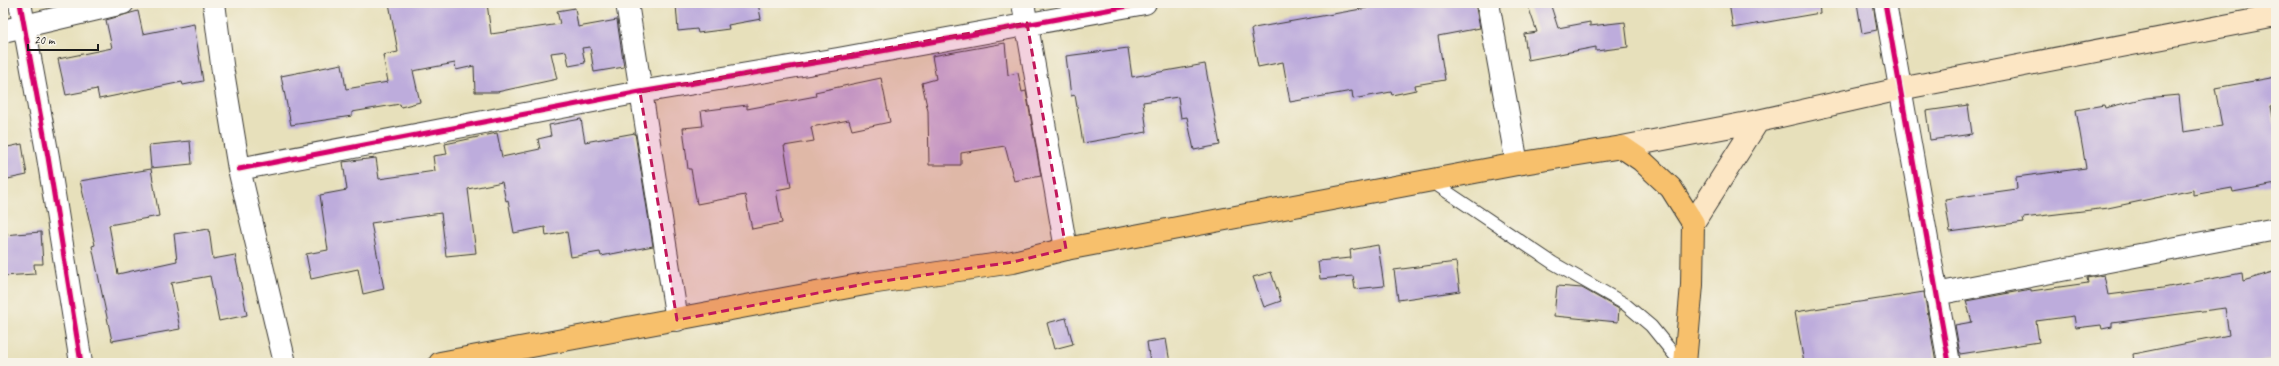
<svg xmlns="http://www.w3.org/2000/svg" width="2279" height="366" font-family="Caveat,sans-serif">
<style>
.building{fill:#bdacdc}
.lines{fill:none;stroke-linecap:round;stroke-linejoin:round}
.lane-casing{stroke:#3a3934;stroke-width:14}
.street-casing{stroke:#3a3934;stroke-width:24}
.secondary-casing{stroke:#3a3934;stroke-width:24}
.primary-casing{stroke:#3a3934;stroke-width:24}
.lane{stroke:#fff;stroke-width:12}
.street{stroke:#fff;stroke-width:22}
.secondary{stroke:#fce6c4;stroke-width:22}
.primary{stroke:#f7c06c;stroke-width:22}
.cycleway-casing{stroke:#f7f3e8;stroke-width:8}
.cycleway{stroke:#d6006c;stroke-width:5}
.marked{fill:#c2185b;fill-opacity:0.2;stroke:#c2185b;stroke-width:3;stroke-dasharray:8 5;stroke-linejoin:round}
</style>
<rect width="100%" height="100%" fill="#f7f3e8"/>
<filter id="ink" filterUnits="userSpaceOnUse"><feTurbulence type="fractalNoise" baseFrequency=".025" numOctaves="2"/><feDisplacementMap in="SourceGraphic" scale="8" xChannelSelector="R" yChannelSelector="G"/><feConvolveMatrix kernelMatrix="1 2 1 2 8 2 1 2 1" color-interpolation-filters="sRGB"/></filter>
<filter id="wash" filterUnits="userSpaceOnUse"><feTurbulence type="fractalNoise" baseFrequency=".012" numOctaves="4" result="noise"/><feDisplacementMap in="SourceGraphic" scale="16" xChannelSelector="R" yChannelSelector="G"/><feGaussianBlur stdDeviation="0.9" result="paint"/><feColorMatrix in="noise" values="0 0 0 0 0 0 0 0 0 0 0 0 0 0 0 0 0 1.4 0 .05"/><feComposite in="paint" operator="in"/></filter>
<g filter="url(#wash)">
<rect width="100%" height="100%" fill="#e7e0bb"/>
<g id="blocks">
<!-- building -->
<path class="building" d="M 389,3 L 487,3 L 491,34 L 560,24 L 557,11 L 575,8 L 578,27 L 617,20 L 624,67 L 594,72 L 590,47 L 582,48 L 585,63 L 569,66 L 566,51 L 551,53 L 557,79 L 497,92 L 475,92 L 474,66 L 456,70 L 455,63 L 413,71 L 420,102 L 401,107 L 400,104 L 352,112 L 352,116 L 291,125 L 281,76 L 342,64 L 346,89 L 388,82 L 383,55 L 398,52 Z
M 694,3 L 725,3 L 726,7 L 744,3 L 758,3 L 761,19 L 728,25 L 729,29 L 698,33 L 697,29 L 678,31 L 676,4 Z
M 1366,3 L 1475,3 L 1480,28 L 1438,36 L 1445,80 L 1415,85 L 1416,90 L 1392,95 L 1391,92 L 1353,99 L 1352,91 L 1290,102 L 1283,62 L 1258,67 L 1251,30 L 1254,28 L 1367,8 Z
M 1527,3 L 1550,3 L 1558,28 L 1590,22 L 1590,26 L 1625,22 L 1628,47 L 1596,51 L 1596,47 L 1528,60 L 1524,34 L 1537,32 Z
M 1729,3 L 1819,3 L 1820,13 L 1733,28 Z
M 1857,3 L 1873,3 L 1877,30 L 1862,33 Z
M 138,11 L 143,34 L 194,24 L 203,81 L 183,85 L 182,82 L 99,99 L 97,89 L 66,95 L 58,59 L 112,48 L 106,20 Z
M 1005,43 L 1008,75 L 1018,73 L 1022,92 L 1026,91 L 1041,176 L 1014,181 L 1005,146 L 961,153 L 961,165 L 929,165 L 928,111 L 922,83 L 936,79 L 932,56 Z
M 1128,48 L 1132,77 L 1205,64 L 1220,145 L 1194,150 L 1187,117 L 1181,118 L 1178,97 L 1143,102 L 1147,132 L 1083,143 L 1075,95 L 1071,96 L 1066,56 Z
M 2276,77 L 2276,105 L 2271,106 L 2276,132 L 2276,184 L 2233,192 L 2232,188 L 2193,195 L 2193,190 L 2108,208 L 2023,218 L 2024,222 L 1950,232 L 1945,199 L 2017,189 L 2016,177 L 2086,168 L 2076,110 L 2104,105 L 2105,108 L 2146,98 L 2179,95 L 2183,132 L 2222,126 L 2215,88 Z
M 881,78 L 890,122 L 852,130 L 849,120 L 811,127 L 814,141 L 784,146 L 791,187 L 776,190 L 782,223 L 752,229 L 745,195 L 697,204 L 691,169 L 688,169 L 683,128 L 703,126 L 701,111 L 747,105 L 747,109 L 816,96 L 815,92 Z
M 1968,105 L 1972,134 L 1930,140 L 1926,111 Z
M 581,119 L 585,142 L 635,133 L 653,246 L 601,256 L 600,252 L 571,257 L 567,232 L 546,236 L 545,227 L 514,233 L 508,200 L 506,201 L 502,182 L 468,189 L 476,253 L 446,256 L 441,213 L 371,223 L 384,289 L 363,294 L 358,269 L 311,279 L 306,254 L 328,250 L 320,195 L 347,190 L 343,162 L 376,158 L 379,179 L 435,171 L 433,156 L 447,154 L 445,144 L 497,133 L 502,157 L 540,149 L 538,139 L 551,136 L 549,125 Z
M 190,141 L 192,164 L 151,168 L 149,145 Z
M 22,144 L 27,175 L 3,180 L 3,148 Z
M 151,169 L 159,216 L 109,225 L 118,274 L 177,261 L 174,234 L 209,229 L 213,259 L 235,255 L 247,315 L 219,321 L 210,276 L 171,283 L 180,329 L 112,341 L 92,246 L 95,245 L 80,181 Z
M 41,232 L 43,264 L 34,264 L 35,274 L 3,276 L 3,235 Z
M 1378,245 L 1384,286 L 1355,289 L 1353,276 L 1320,279 L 1318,261 L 1351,258 L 1350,250 Z
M 1456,262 L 1460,291 L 1398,300 L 1394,270 Z
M 2276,271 L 2276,359 L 2255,363 L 2134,363 L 2133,354 L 2229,335 L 2225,308 L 2112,323 L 2112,327 L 2102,329 L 2101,325 L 2076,328 L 2074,316 L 2036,321 L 2039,342 L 1960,354 L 1955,325 L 1972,322 L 1966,301 L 2031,289 L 2031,291 L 2088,283 L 2087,278 L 2104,275 L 2108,295 L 2163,288 L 2242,273 L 2243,281 Z
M 1271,272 L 1281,301 L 1264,307 L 1253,277 Z
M 1557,286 L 1582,288 L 1619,309 L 1618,322 L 1554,316 Z
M 1924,292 L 1936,363 L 1804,363 L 1795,312 Z
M 1066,318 L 1073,344 L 1054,349 L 1047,323 Z
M 1166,339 L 1170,363 L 1150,363 L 1147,342 Z"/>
</g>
</g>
<g filter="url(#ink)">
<use href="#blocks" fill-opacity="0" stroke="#3a3934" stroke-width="1"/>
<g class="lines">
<!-- lane casing -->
<g class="lane-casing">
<path id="lane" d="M 1431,181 L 1553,263 L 1625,304 L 1651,326 L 1681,363"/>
</g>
<!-- street casing -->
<g class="street-casing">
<path id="street" d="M 20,3 L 48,157 L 81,363
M 214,3 L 223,72 L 239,169 L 285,363
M 627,3 L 677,320
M 1023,3 L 1066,249
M 1488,3 L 1517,164
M 1885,3 L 1949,363
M 3,31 L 123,3
M 239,169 L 640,92 L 838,59 L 1145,3
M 1936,294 L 2276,229"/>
</g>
<!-- secondary casing -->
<g class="secondary-casing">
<path id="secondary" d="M 1622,147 L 1758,121 L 1900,89 L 2276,16
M 1693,223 L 1758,121"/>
</g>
<!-- primary casing -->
<g class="primary-casing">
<path id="primary" d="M 440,363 L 870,283 L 1013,262 L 1066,249 L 1517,164 L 1622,147 L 1641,160 L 1671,188 L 1693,223 L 1692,285 L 1685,363"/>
</g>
<!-- lane -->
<use href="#lane" class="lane"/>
<!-- street -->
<use href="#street" class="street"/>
<!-- secondary -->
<use href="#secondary" class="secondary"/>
<!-- primary -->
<use href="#primary" class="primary"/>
<!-- cycleway casing -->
<g class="cycleway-casing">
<path id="cycleway" d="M 20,3 L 48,157 L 81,363
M 1885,3 L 1949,363
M 239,169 L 640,92 L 838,59 L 1145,3"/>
</g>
<!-- cycleway -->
<use href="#cycleway" class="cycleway"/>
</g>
</g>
<!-- marked area -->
<path class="marked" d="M 1027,23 L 1066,249 L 1013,262 L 870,283 L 677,320 L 640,92 Z"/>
<!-- margin -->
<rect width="2279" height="366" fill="none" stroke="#f7f3e8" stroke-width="16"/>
<!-- scale -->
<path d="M28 44v6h70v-6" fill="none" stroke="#1c1c1c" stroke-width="2"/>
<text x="34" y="44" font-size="12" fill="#1c1c1c" stroke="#f7f3e8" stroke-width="3" paint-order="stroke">20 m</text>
</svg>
